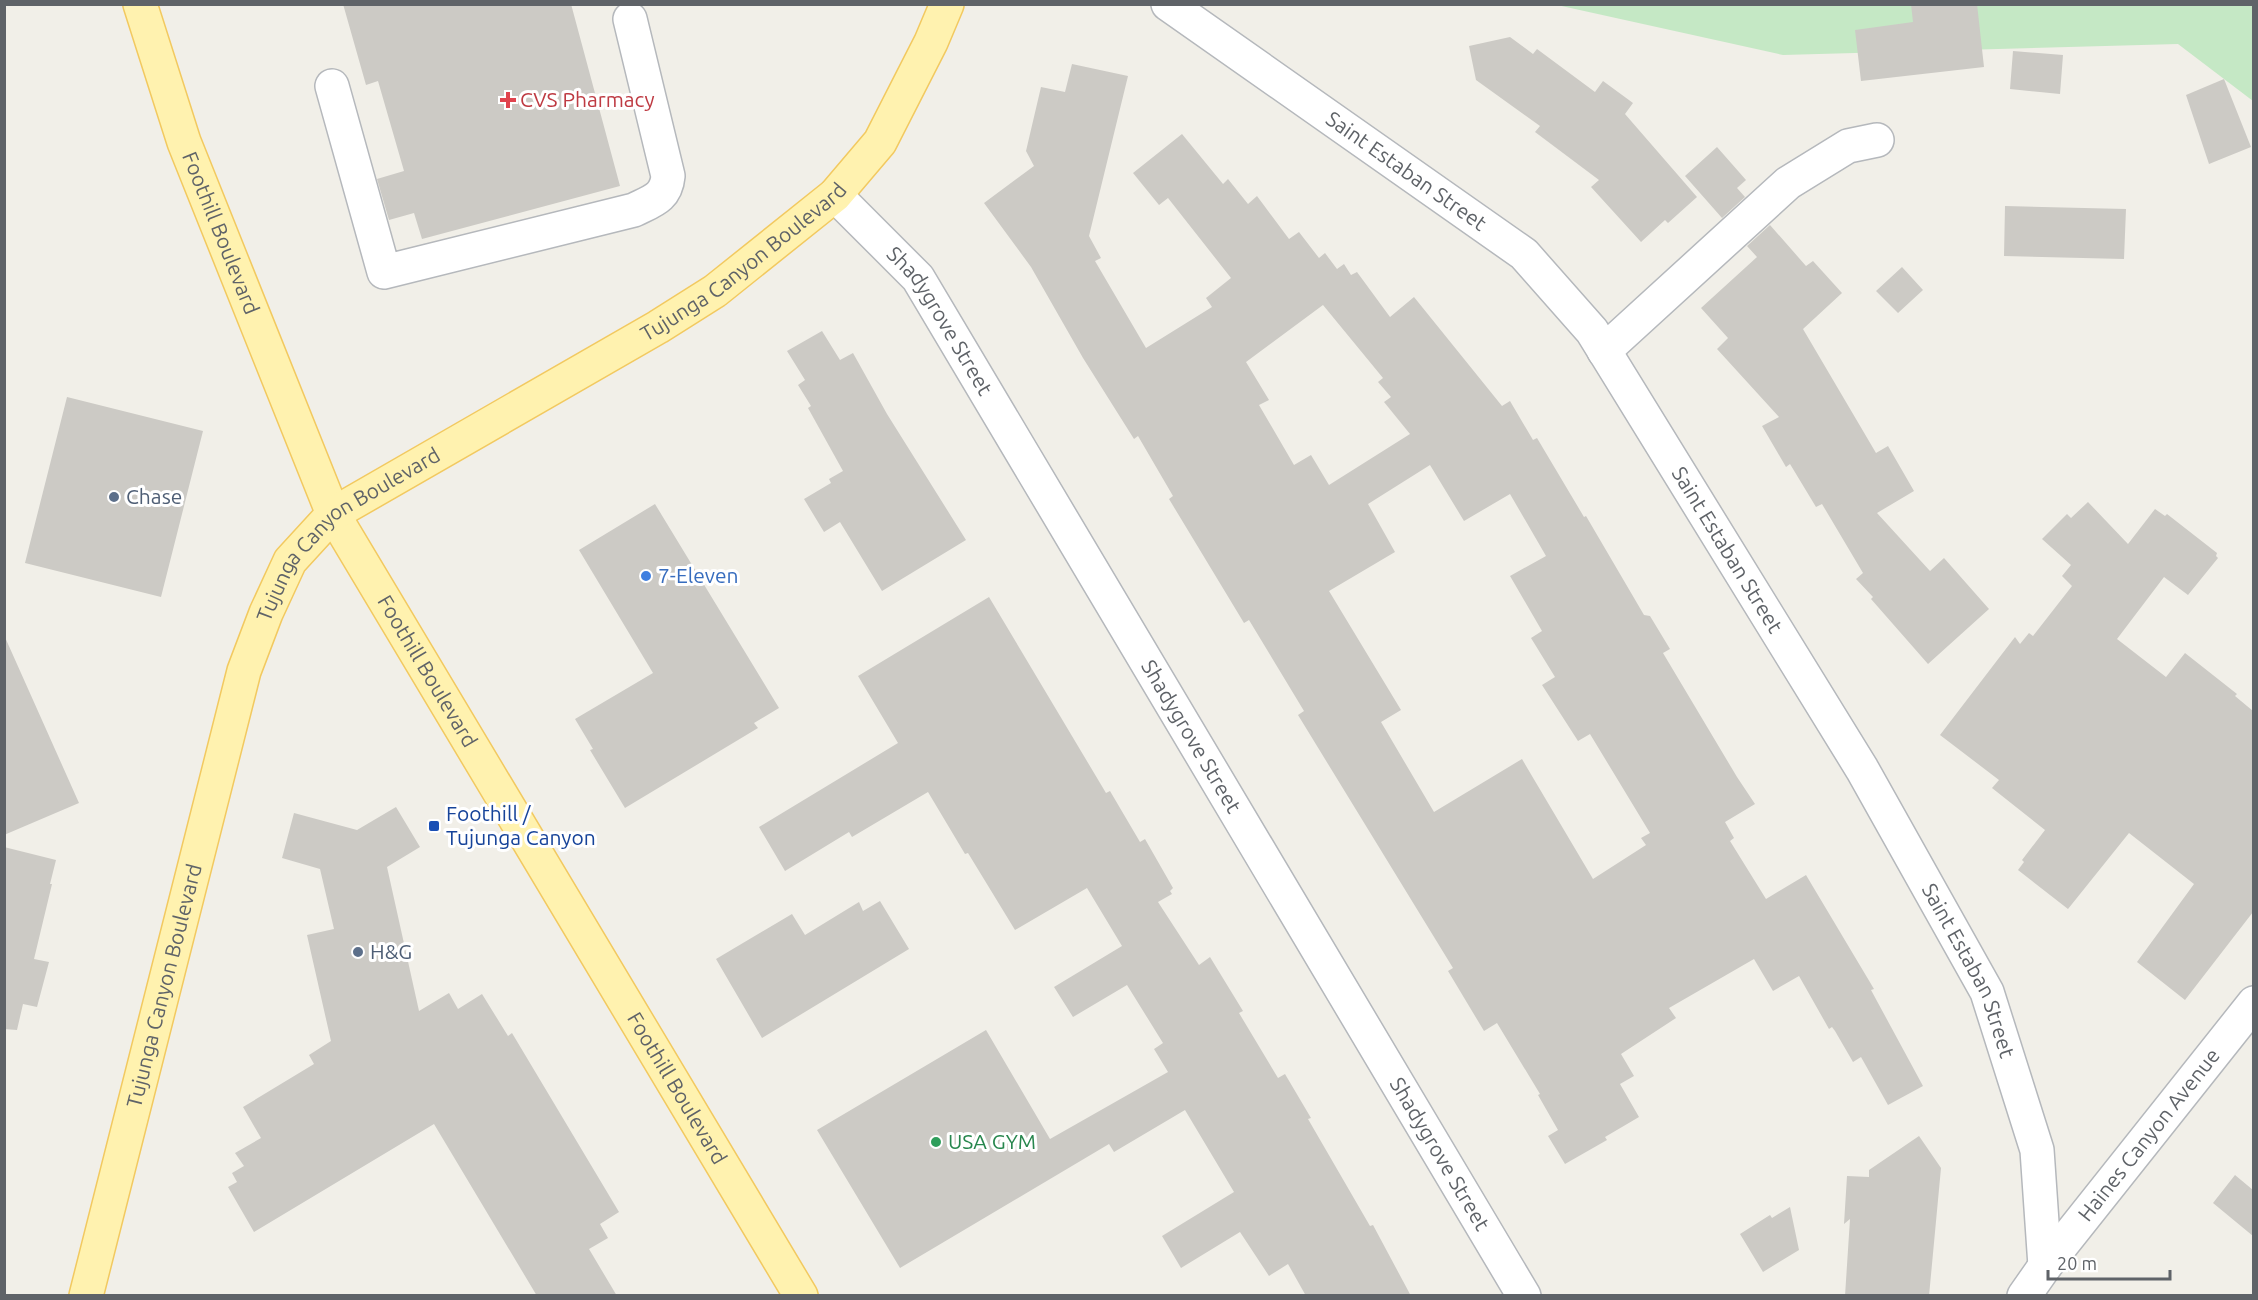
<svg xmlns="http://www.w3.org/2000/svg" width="2258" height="1300" font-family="Ubuntu,sans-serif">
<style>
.green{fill:#c5e8c5}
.building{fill:#cccac5;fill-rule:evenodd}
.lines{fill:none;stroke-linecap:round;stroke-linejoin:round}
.minor-casing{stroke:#b5b8bc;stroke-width:36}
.major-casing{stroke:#f2c960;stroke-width:36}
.minor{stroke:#fff;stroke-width:33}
.major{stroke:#fff2af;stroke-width:33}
.health-dot{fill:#e0444e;stroke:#fff;stroke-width:2}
.service-dot{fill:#5c6f8a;stroke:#fff;stroke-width:2}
.shop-dot{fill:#3f7fe0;stroke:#fff;stroke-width:2}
.transit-dot{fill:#1a4fb4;stroke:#fff;stroke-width:2}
.leisure-dot{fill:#2e9e5b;stroke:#fff;stroke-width:2}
.labels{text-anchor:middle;stroke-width:6;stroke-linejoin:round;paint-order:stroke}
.health-label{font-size:21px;fill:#be3a42;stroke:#fff;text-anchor:start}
.street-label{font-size:21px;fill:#5f6368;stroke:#fff}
.service-label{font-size:21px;fill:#4e5e75;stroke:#fff;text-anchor:start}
.shop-label{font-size:21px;fill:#366cbe;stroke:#fff;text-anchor:start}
.transit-label{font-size:21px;fill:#164399;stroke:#fff;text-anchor:start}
.leisure-label{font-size:21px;fill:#27864d;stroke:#fff;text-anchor:start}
</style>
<rect width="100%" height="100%" fill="#f1efe8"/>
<!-- green -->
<path class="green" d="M 1557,5 L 2253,5 L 2253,101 L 2178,44 L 1783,55 Z"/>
<!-- building -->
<path class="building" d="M 343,4 L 571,4 L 620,186 L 422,239 L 414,213 L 389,220 L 377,179 L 404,171 L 378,81 L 366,85 Z
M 1911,4 L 1977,4 L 1984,67 L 1861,81 L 1855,30 L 1913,22 Z
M 1510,37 L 1533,54 L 1537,49 L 1595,92 L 1603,81 L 1633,103 L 1625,114 L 1697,197 L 1668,223 L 1665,220 L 1641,242 L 1591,187 L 1599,180 L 1535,132 L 1540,126 L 1476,80 L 1469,46 Z
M 2013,51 L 2063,55 L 2060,94 L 2010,89 Z
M 1072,64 L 1128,76 L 1089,236 L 1101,258 L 1095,261 L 1146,348 L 1212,307 L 1206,298 L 1231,278 L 1168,198 L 1159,205 L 1133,173 L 1182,134 L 1223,184 L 1228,179 L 1248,204 L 1257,196 L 1289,239 L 1299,232 L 1319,258 L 1325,253 L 1337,269 L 1344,264 L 1351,275 L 1357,272 L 1390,317 L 1414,297 L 1502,406 L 1510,401 L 1533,440 L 1537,438 L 1584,517 L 1586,516 L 1644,615 L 1650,616 L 1670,649 L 1663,653 L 1737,777 L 1755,804 L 1725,822 L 1734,838 L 1730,841 L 1766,899 L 1806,875 L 1874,989 L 1871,990 L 1923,1086 L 1888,1105 L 1861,1057 L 1853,1062 L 1835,1031 L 1832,1027 L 1829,1029 L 1799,976 L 1773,991 L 1754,959 L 1669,1008 L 1676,1018 L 1621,1054 L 1634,1076 L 1620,1084 L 1639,1117 L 1605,1137 L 1607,1140 L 1565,1164 L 1548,1136 L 1558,1130 L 1538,1095 L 1540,1094 L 1497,1023 L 1484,1031 L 1448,971 L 1453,968 L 1298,715 L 1304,711 L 1249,620 L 1244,623 L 1169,499 L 1173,496 L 1138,436 L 1134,439 L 1083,358 L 1031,267 L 984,203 L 1034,166 L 1026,151 L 1041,87 L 1065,92 ZM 1323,305 L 1383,378 L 1378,382 L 1391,397 L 1384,402 L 1410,434 L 1329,485 L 1311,455 L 1294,465 L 1259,405 L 1269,400 L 1246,362 ZM 1430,465 L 1464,521 L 1510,494 L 1546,556 L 1510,576 L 1542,631 L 1531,638 L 1555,677 L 1542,685 L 1578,741 L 1590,734 L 1650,833 L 1641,838 L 1646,845 L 1593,879 L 1522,759 L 1434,812 L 1381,722 L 1401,710 L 1329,591 L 1395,552 L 1368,504 Z
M 2224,79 L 2251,147 L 2209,164 L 2186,95 Z
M 1717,147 L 1746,180 L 1737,188 L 1745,197 L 1722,218 L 1685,176 Z
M 2005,206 L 2126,209 L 2124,259 L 2004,256 Z
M 1770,225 L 1806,266 L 1813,261 L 1842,293 L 1803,329 L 1876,453 L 1888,446 L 1914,491 L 1877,513 L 1930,571 L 1944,558 L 1989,609 L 1928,664 L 1871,599 L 1873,597 L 1856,579 L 1863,573 L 1822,504 L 1816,507 L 1790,464 L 1786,467 L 1762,426 L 1779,417 L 1717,349 L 1728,338 L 1701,308 L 1757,257 L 1747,246 Z
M 1902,267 L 1923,290 L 1898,313 L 1876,291 Z
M 822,331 L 840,360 L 853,353 L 887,414 L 966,540 L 882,591 L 840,522 L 824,532 L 804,499 L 831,483 L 829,479 L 843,471 L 808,408 L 811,406 L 798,385 L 805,380 L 787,351 Z
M 67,397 L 203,431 L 161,597 L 25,563 Z
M 2088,502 L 2128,544 L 2155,509 L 2165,516 L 2167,514 L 2217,553 L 2216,556 L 2218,558 L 2188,595 L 2164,577 L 2117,639 L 2166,677 L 2185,653 L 2237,694 L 2235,696 L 2253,711 L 2253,912 L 2185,1000 L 2137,962 L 2194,884 L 2129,833 L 2068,909 L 2018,870 L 2024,862 L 2022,860 L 2045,830 L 1992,788 L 1999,780 L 1940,735 L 2015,637 L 2020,644 L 2029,633 L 2033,636 L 2072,586 L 2062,576 L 2071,565 L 2042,539 L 2067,514 L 2071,518 Z
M 655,504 L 779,708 L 754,723 L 758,728 L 625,808 L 590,750 L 593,749 L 575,719 L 653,673 L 579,550 Z
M 989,597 L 1106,793 L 1110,791 L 1140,842 L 1145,839 L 1173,888 L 1170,891 L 1172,894 L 1158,902 L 1199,965 L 1210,957 L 1243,1011 L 1239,1013 L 1278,1078 L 1285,1074 L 1311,1118 L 1308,1119 L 1370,1226 L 1373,1225 L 1411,1296 L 1306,1296 L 1288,1264 L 1269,1276 L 1240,1232 L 1181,1268 L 1162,1236 L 1234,1192 L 1185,1110 L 1114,1152 L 1109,1144 L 900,1268 L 817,1130 L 986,1030 L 1050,1139 L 1168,1072 L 1154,1049 L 1163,1043 L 1127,985 L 1073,1017 L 1054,987 L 1122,946 L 1087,888 L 1015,930 L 968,853 L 965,854 L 928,792 L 852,837 L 849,832 L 785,871 L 759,827 L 898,743 L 858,676 Z
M 4,635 L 79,803 L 4,835 Z
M 396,807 L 420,847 L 387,867 L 419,1011 L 449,993 L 458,1009 L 482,994 L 508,1036 L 512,1033 L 619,1212 L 600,1224 L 608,1238 L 589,1249 L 617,1296 L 537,1296 L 434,1124 L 254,1232 L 228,1187 L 237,1182 L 232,1173 L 244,1166 L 235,1153 L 261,1138 L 243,1107 L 314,1064 L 309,1055 L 331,1041 L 307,935 L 334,929 L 320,869 L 282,858 L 294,813 L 357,830 Z
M 4,847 L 56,860 L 50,884 L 52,884 L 34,959 L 49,962 L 37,1007 L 23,1004 L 17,1030 L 4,1029 Z
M 880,901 L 909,949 L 762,1038 L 716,959 L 792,914 L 805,935 L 859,902 L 863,911 Z
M 1919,1136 L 1941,1168 L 1929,1296 L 1845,1296 L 1850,1219 L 1844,1224 L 1847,1176 L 1869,1177 L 1869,1170 Z
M 2235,1175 L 2253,1190 L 2253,1236 L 2213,1203 Z
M 1790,1207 L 1799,1250 L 1763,1272 L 1740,1234 L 1770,1215 L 1772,1218 Z"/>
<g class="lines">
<!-- minor casing -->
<g class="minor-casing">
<g id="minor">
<path id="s1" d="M 1168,4 L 1524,254 L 1592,331 L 1862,769 L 1987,992 L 2037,1150 L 2045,1266"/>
<path d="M 332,86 L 384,272 L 634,210 C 652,201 666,198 668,176 L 630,19"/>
<path id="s2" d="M 835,195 L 918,278 L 1524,1296"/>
<path d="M 1604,351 L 1788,183 L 1848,146 L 1877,140"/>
<path id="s3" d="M 2024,1296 L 2045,1266 L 2254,1003"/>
</g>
</g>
<!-- major casing -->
<g class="major-casing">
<g id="major">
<path id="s4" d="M 140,4 L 184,142 L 333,514 L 801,1296"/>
<path id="s5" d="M 86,1296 L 244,671 L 266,613 L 290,561 L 333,514 L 658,327 L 715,291 L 835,195 L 880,142 L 931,42 L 947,4"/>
</g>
</g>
<!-- minor -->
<use href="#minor" class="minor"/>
<!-- major -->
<use href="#major" class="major"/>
</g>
<!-- markers -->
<path class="health-dot" d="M505 91h6v6h6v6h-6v6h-6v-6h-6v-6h6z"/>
<g class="service-dot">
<circle cx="114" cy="497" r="6"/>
<circle cx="358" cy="952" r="6"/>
</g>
<circle class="shop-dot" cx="646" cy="576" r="6"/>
<rect class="transit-dot" x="428" y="820" width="12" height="12" rx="3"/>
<circle class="leisure-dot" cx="936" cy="1142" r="6"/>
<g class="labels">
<!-- health labels -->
<g class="health-label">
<text x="520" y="107">CVS Pharmacy</text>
</g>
<!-- street labels -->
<g class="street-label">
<text dy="7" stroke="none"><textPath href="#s1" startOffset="291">Saint Estaban Street</textPath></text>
<text dy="7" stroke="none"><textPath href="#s4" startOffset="243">Foothill Boulevard</textPath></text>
<text dy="7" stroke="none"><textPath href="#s5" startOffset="1310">Tujunga Canyon Boulevard</textPath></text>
<text dy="7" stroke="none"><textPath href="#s2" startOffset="165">Shadygrove Street</textPath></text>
<text dy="7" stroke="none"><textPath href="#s5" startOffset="824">Tujunga Canyon Boulevard</textPath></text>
<text dy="7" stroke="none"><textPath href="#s1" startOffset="795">Saint Estaban Street</textPath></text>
<text dy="7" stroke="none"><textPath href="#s4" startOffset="729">Foothill Boulevard</textPath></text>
<text dy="7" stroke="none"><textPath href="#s2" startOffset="651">Shadygrove Street</textPath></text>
<text dy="7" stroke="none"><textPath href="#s1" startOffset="1281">Saint Estaban Street</textPath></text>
<text dy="7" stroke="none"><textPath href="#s5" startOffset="320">Tujunga Canyon Boulevard</textPath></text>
<text dy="7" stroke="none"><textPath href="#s4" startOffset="1215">Foothill Boulevard</textPath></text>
<text dy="7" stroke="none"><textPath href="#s3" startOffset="204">Haines Canyon Avenue</textPath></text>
<text dy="7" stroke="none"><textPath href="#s2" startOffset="1137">Shadygrove Street</textPath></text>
</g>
<!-- service labels -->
<g class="service-label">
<text x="126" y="504">Chase</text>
<text x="370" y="959">H&amp;G</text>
</g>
<!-- shop labels -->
<g class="shop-label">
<text x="658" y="583">7-Eleven</text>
</g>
<!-- transit labels -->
<g class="transit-label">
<text x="446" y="821">Foothill /<tspan x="446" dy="24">Tujunga Canyon</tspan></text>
</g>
<!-- leisure labels -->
<g class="leisure-label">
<text x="948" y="1149">USA GYM</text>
</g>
</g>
<!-- border -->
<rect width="2258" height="1300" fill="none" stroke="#5f6368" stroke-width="12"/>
<!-- scale -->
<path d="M2048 1270v9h122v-9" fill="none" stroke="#5f6368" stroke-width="3"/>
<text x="2057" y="1270" font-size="18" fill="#5f6368" stroke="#ffffff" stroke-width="4.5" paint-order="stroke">20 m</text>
</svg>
